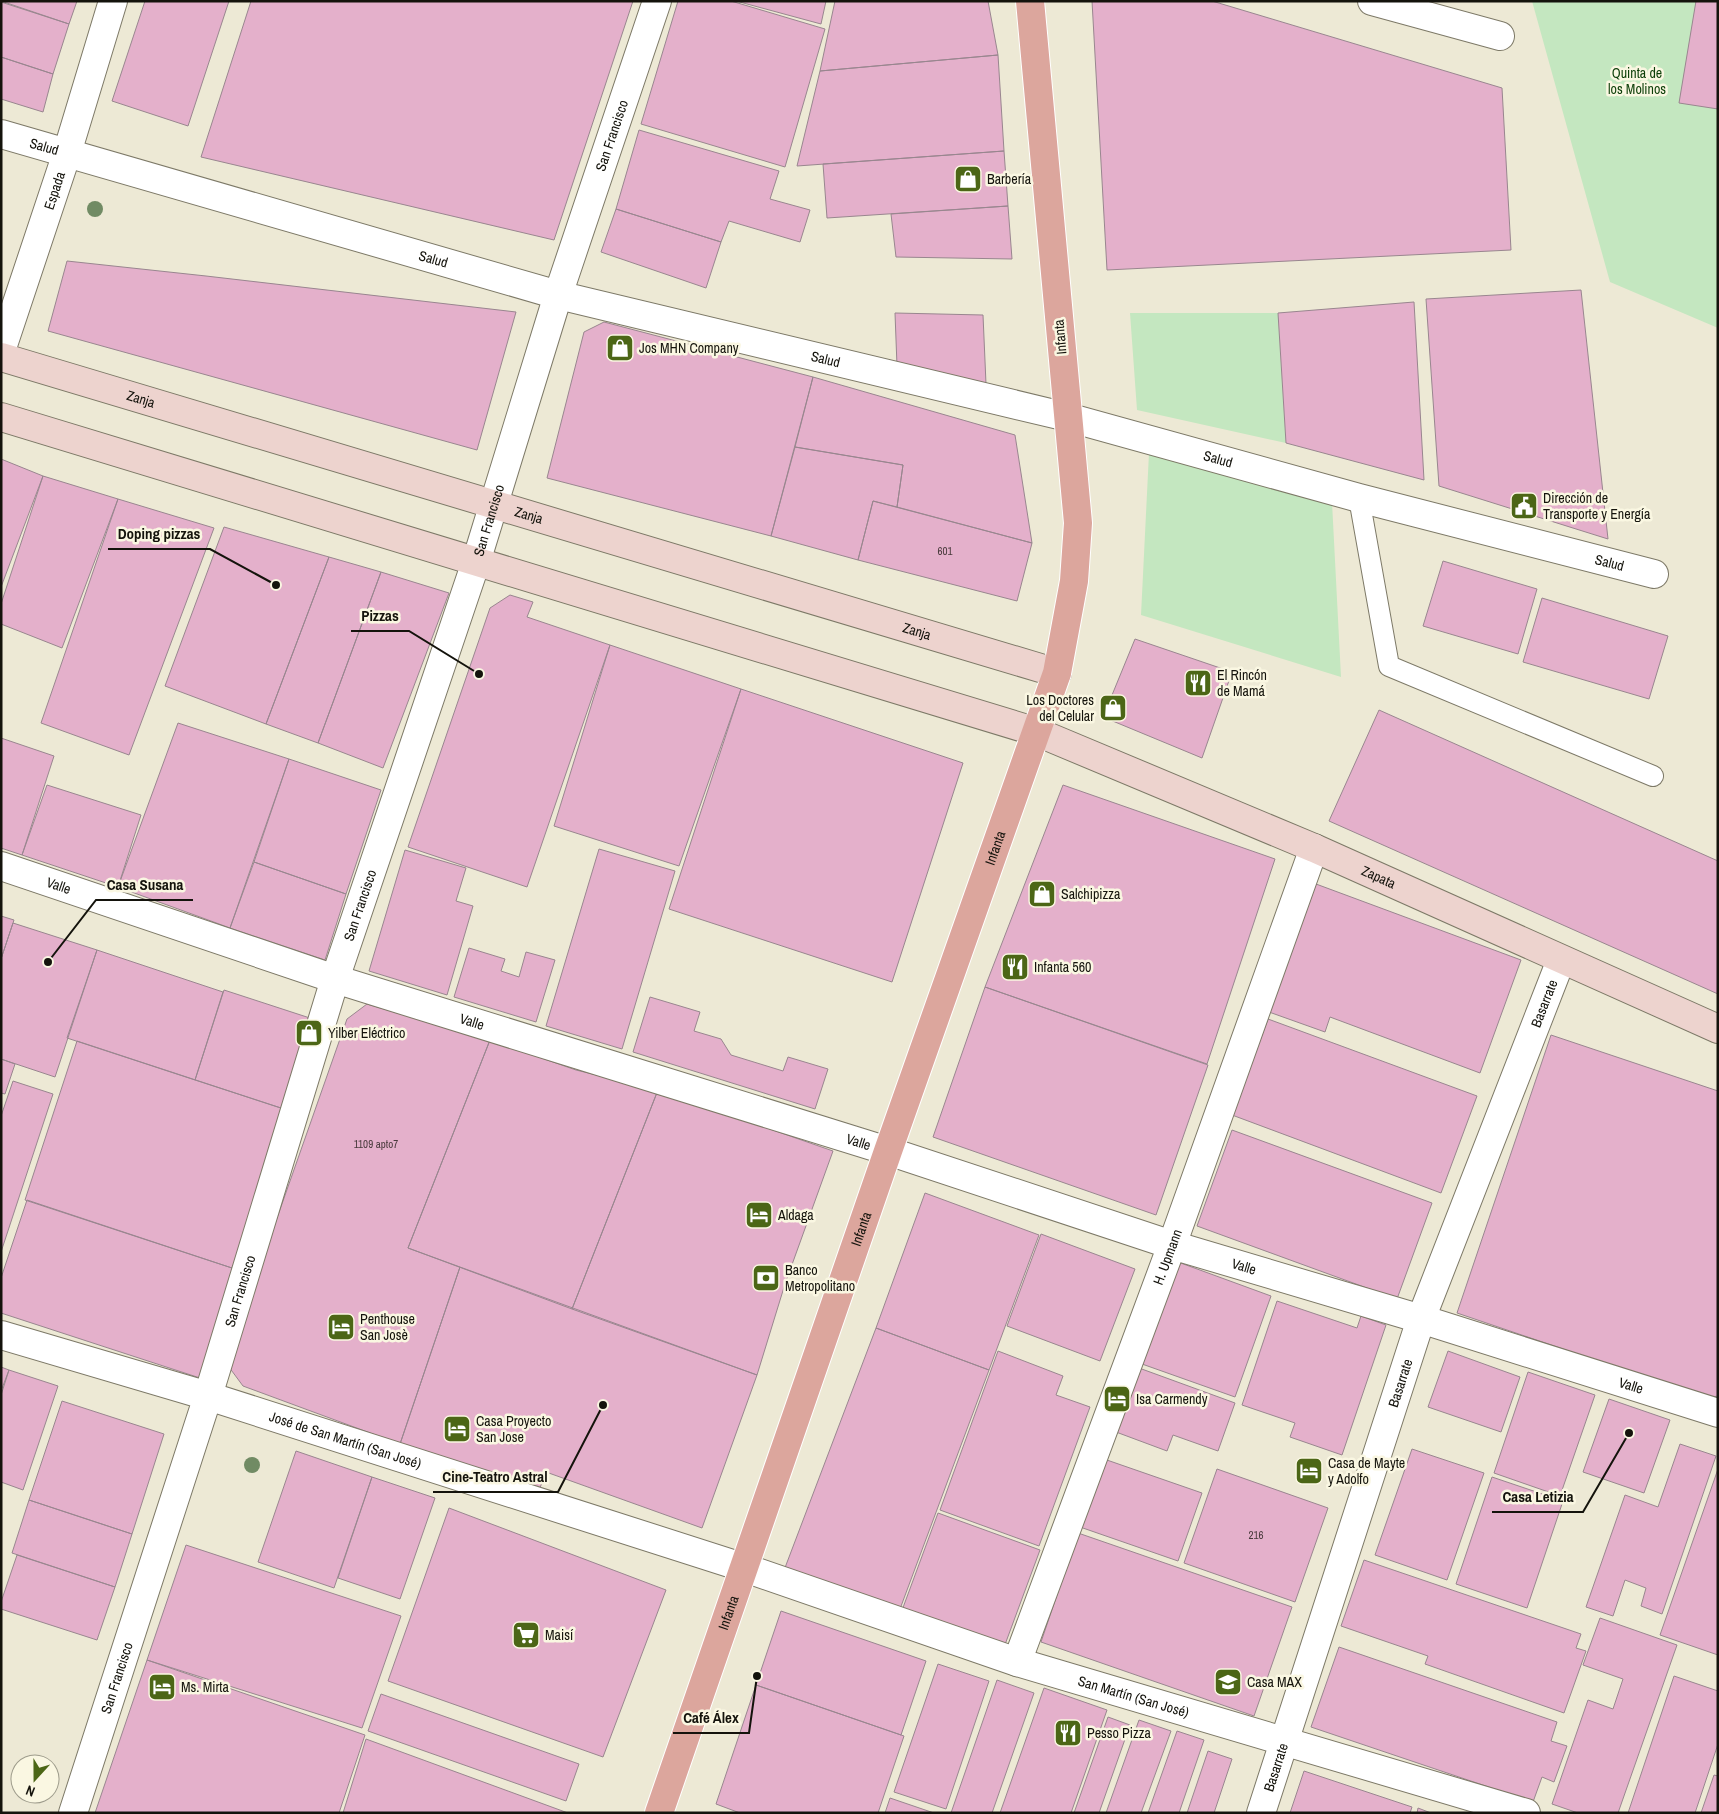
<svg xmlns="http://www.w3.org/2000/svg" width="1719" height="1814" font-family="'Archivo Narrow',sans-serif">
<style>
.green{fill:#c4e7c0}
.building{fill:#e4b0cb;stroke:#99868f}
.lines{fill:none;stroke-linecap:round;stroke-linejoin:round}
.lane-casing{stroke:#7d7967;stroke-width:22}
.street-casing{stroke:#7d7967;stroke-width:30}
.secondary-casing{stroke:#7d7967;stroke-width:30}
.primary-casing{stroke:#fff;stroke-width:30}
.lane{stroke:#fff;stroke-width:20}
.street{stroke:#fff;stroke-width:28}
.secondary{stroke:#edd3ce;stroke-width:28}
.primary{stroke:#dca69d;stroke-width:28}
.tree{fill:#718b64}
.labels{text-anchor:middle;stroke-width:5;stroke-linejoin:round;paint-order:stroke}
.number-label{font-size:11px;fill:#483a3c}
.park-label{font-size:14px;fill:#0b3e07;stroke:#faf7e2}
.street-label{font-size:14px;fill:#14130c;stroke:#faf7e2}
.poi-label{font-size:14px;fill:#14130c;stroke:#faf7e2;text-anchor:start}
.leader{fill:none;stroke:#14130c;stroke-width:2}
.callout-dot{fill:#14130c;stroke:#faf7e2;stroke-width:2}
.callout-label{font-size:15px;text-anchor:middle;font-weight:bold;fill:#14130c;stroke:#faf7e2;stroke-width:5;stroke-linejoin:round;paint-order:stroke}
</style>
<rect width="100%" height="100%" fill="#ede9d5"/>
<!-- green -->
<path class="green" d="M 1532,1 L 1718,1 L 1718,328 L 1610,282 Z
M 1130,313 L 1278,313 L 1286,443 L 1137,410 Z
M 1149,453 L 1332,502 L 1341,677 L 1141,615 Z"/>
<!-- building -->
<path class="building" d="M 1,1 L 77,1 L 69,24 Z
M 145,1 L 229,1 L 188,126 L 112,101 Z
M 251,1 L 633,1 L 554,240 L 201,157 Z
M 678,1 L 731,1 L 825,29 L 785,167 L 641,124 Z
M 736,1 L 826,1 L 821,24 Z
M 835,1 L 988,1 L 998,55 L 820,71 Z
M 1092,1 L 1212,1 L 1502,88 L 1511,250 L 1107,270 Z
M 1696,1 L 1718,1 L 1718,109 L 1679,103 Z
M 1,2 L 69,24 L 53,74 L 1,57 Z
M 998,55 L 1004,151 L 797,166 L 820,71 Z
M 1,57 L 53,74 L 43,112 L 1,99 Z
M 639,130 L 779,171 L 770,199 L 810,210 L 800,242 L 729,221 L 721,242 L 616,209 Z
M 1004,151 L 1008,206 L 827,218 L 823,164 Z
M 1008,206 L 1012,259 L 896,257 L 891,214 Z
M 616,209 L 721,242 L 706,288 L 601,252 Z
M 67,261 L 206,276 L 516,312 L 477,450 L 48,331 Z
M 1581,290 L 1608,539 L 1439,486 L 1426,299 Z
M 1414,302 L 1424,480 L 1286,443 L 1278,313 Z
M 895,313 L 983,315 L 986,384 L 897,366 Z
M 604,322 L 813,377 L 771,536 L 547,478 L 584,332 Z
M 813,377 L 1015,435 L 1032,543 L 897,507 L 903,465 L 795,447 Z
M 795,447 L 903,465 L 897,507 L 873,501 L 858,560 L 771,536 Z
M 1,459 L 43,476 L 1,587 Z
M 43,476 L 118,499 L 62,648 L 1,624 L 1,604 Z
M 118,499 L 214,528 L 129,755 L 41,723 Z
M 873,501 L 1032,543 L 1017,601 L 858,560 Z
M 224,527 L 329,557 L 266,724 L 165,686 Z
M 329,557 L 381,572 L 318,743 L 266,724 Z
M 1443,561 L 1537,589 L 1518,654 L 1423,626 Z
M 381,572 L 449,593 L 383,768 L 318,743 Z
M 510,595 L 533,602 L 527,617 L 610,645 L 527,887 L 408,847 L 490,608 Z
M 1542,598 L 1668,636 L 1649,699 L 1523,662 Z
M 1135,639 L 1232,672 L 1202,758 L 1103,717 Z
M 610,645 L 741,689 L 679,866 L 554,826 Z
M 741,689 L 963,763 L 892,982 L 669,909 Z
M 1379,710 L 1718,861 L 1718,994 L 1329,821 Z
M 178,723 L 289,759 L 230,928 L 118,887 Z
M 1,738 L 54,756 L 22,855 L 1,848 Z
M 289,759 L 381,790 L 346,894 L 254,862 Z
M 47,785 L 141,815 L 118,887 L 22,855 Z
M 1063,785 L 1275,859 L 1207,1064 L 985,987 Z
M 599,849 L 675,871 L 622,1049 L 546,1026 Z
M 405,850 L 466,868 L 456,901 L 473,906 L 447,995 L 369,971 Z
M 254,862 L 346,894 L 325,960 L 230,928 Z
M 1316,884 L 1521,960 L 1480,1073 L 1330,1017 L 1325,1032 L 1269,1012 Z
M 1,916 L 14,920 L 1,959 Z
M 13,923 L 97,950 L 55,1077 L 1,1059 L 1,959 Z
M 469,948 L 505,959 L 501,971 L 519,977 L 526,952 L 555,960 L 536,1022 L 454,997 Z
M 97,950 L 223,992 L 195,1080 L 67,1038 Z
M 985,987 L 1208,1065 L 1156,1215 L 933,1137 Z
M 224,990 L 316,1020 L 287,1110 L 195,1080 Z
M 650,997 L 700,1012 L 694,1031 L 721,1039 L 731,1055 L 783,1071 L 788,1057 L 828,1069 L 815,1109 L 633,1052 Z
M 367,1004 L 490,1040 L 408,1248 L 460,1267 L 400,1444 L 243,1386 L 226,1363 L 347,1019 Z
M 1268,1019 L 1477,1096 L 1441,1193 L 1232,1115 Z
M 1551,1035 L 1718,1091 L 1718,1396 L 1707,1398 L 1457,1313 Z
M 490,1040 L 576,1070 L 658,1090 L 572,1309 L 408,1248 Z
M 77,1041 L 287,1110 L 235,1269 L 25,1200 Z
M 1,1059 L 15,1064 L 5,1094 L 1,1093 Z
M 13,1081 L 53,1094 L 1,1252 L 1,1116 Z
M 658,1090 L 833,1151 L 785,1284 L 757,1375 L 572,1309 Z
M 1232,1130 L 1432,1203 L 1397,1299 L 1197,1226 Z
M 925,1193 L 1039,1235 L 989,1370 L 876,1328 Z
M 27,1200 L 235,1269 L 200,1378 L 1,1313 L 1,1278 Z
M 1041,1234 L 1135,1269 L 1100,1361 L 1007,1326 Z
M 1178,1262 L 1271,1296 L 1235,1397 L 1142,1364 Z
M 460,1267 L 757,1375 L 702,1528 L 546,1472 L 538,1493 L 400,1444 Z
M 1277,1301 L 1357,1328 L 1361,1316 L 1386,1325 L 1342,1455 L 1290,1437 L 1295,1423 L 1242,1405 Z
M 876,1328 L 989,1370 L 897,1617 L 783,1573 Z
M 998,1351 L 1063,1376 L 1056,1395 L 1090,1407 L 1039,1546 L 940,1510 Z
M 1448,1351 L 1520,1377 L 1501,1432 L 1428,1407 Z
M 1,1367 L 9,1370 L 1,1391 Z
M 1139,1368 L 1235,1403 L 1218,1451 L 1173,1435 L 1167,1451 L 1116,1432 Z
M 9,1370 L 58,1386 L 23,1490 L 1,1482 L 1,1395 Z
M 1528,1372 L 1595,1395 L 1560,1496 L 1494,1473 Z
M 1609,1399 L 1670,1420 L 1644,1493 L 1583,1472 Z
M 62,1401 L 164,1434 L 132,1534 L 29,1500 Z
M 1680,1444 L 1716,1456 L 1662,1614 L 1641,1606 L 1646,1588 L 1625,1580 L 1613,1616 L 1586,1607 L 1625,1495 L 1658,1507 Z
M 1412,1449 L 1484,1473 L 1447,1580 L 1375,1555 Z
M 296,1451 L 372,1477 L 334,1588 L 258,1562 Z
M 1104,1459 L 1202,1493 L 1178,1561 L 1080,1527 Z
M 1217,1469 L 1328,1508 L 1295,1602 L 1184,1563 Z
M 1718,1469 L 1718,1655 L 1660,1635 Z
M 372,1477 L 435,1498 L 400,1599 L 338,1578 Z
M 1492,1477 L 1563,1501 L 1527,1608 L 1456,1584 Z
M 29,1500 L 132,1534 L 115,1587 L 12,1553 Z
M 449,1508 L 666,1590 L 603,1757 L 388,1681 Z
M 938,1513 L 1040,1550 L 1003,1650 L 901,1613 Z
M 1078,1533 L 1292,1607 L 1254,1716 L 1041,1642 Z
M 186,1545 L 401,1616 L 362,1728 L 147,1660 Z
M 17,1555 L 115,1587 L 97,1640 L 1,1609 L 1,1602 Z
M 1364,1560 L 1581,1634 L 1576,1648 L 1586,1651 L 1564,1713 L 1425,1664 L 1428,1656 L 1341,1626 Z
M 781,1611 L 926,1661 L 901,1735 L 756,1685 Z
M 1600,1618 L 1677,1645 L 1618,1813 L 1578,1813 L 1552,1804 L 1588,1700 L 1613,1709 L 1623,1679 L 1583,1665 Z
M 1339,1647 L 1557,1722 L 1551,1741 L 1567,1746 L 1554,1782 L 1542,1777 L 1533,1802 L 1311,1727 Z
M 147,1660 L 365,1735 L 339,1813 L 95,1813 Z
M 938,1664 L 989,1681 L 946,1809 L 894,1792 Z
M 1674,1676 L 1718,1691 L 1718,1744 L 1695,1813 L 1628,1813 Z
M 997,1680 L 1034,1693 L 992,1813 L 951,1813 Z
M 756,1685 L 904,1736 L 878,1813 L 740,1813 L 716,1804 Z
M 1044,1688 L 1107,1710 L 1071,1813 L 1000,1813 Z
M 381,1694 L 579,1764 L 566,1801 L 368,1731 Z
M 1108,1717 L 1130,1725 L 1099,1813 L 1074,1813 Z
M 1139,1720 L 1171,1731 L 1141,1813 L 1106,1813 Z
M 1177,1731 L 1204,1740 L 1179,1813 L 1148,1813 Z
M 366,1739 L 568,1813 L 343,1813 Z
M 1208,1751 L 1232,1759 L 1214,1813 L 1187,1813 Z
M 1304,1771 L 1412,1807 L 1410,1813 L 1290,1813 Z
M 1714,1775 L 1718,1776 L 1718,1813 L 1701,1813 Z
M 890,1798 L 934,1813 L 885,1813 Z
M 1418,1808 L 1431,1813 L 1417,1813 Z"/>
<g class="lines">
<!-- lane casing -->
<g class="lane-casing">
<path id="lane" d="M 1359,498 L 1389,666 L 1653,776"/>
</g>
<!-- street casing -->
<g class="street-casing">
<g id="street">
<path d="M 1372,1 L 1500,36"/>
<path id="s1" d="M 1,134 L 558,295 L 1067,417 L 1359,498 L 1654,574"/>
<path id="s2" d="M 1,351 L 67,153 L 113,1"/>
<path id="s3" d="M 1,866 L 335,979 L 888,1151 L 1172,1245 L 1421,1319 L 1718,1413"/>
<path id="s4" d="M 1,1335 L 208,1396 L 745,1568 L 1017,1662 L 1526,1813"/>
<path id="s5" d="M 1017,1662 L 1172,1245 L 1314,848"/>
<path id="s6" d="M 73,1813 L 208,1396 L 335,979 L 476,562 L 558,295 L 657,1"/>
<path id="s7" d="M 1261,1813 L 1421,1319 L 1561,960"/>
</g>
</g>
<!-- secondary casing -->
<g class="secondary-casing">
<g id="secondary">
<path id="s8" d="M 1,357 L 1057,673"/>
<path id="s9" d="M 1,417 L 1037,732 L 1314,848 L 1718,1029"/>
</g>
</g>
<!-- primary casing -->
<g class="primary-casing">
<g id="primary">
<path id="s10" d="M 659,1813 L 888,1151 L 1057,673 L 1074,581 L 1078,523 L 1030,1"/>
</g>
</g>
<!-- lane -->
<use href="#lane" class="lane"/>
<!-- street -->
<use href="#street" class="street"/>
<!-- secondary -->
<use href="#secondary" class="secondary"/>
<!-- primary -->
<use href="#primary" class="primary"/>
</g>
<!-- trees -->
<g class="tree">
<circle cx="95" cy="209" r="8"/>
<circle cx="252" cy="1465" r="8"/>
</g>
<!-- icons -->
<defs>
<g id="shop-square" transform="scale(1.4375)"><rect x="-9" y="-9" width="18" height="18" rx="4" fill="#4c6616" stroke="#faf7e2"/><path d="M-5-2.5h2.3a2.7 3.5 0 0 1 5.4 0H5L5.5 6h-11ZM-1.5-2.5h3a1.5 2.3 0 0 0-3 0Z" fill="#fff"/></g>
<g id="civic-square" transform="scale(1.4375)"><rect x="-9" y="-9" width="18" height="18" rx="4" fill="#4c6616" stroke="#faf7e2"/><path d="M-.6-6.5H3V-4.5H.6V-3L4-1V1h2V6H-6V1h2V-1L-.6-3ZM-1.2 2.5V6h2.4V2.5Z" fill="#fff"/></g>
<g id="restaurant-square" transform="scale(1.4375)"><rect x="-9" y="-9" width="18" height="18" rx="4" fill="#4c6616" stroke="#faf7e2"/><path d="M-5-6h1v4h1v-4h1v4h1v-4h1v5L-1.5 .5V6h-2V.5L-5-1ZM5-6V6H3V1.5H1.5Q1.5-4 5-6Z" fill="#fff"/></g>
<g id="hotel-square" transform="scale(1.4375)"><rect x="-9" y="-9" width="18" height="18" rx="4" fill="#4c6616" stroke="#faf7e2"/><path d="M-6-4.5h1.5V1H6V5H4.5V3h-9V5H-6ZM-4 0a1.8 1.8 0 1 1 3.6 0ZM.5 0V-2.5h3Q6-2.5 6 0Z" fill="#fff"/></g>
<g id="bank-square" transform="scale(1.4375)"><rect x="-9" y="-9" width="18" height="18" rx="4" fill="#4c6616" stroke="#faf7e2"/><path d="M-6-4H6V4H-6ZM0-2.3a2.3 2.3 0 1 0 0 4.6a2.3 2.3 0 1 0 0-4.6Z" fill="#fff"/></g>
<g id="supermarket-square" transform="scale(1.4375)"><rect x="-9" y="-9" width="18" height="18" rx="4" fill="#4c6616" stroke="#faf7e2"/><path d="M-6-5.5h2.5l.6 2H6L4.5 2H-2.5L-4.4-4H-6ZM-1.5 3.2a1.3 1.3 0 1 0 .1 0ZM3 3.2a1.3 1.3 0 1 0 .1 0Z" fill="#fff"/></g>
<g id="school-square" transform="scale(1.4375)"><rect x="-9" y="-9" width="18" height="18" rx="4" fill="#4c6616" stroke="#faf7e2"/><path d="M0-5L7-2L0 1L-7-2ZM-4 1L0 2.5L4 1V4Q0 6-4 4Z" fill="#fff"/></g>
</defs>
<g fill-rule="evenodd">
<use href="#shop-square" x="968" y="179"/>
<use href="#shop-square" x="620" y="348"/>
<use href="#civic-square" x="1524" y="506"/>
<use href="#restaurant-square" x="1198" y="683"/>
<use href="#shop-square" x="1113" y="708"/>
<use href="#shop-square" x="1042" y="894"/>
<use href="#restaurant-square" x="1015" y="967"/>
<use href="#shop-square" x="309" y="1033"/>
<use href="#hotel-square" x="759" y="1215"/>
<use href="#bank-square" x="766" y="1278"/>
<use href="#hotel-square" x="341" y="1327"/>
<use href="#hotel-square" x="1117" y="1399"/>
<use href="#hotel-square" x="457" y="1429"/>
<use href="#hotel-square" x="1309" y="1471"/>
<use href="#supermarket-square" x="526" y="1635"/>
<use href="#school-square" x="1228" y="1682"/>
<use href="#hotel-square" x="162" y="1687"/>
<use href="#restaurant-square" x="1068" y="1733"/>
</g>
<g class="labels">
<!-- number labels -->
<g class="number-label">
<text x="945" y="555">601</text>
<text x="376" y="1148">1109 apto7</text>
<text x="1256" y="1539">216</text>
</g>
<!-- park labels -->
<g class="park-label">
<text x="1637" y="78">Quinta de<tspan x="1637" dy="16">los Molinos</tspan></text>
</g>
<!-- street labels -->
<g class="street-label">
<text dy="5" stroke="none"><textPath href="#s6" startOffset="1762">San Francisco</textPath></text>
<text dy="5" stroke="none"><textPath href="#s1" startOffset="45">Salud</textPath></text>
<text dy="5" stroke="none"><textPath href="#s2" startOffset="169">Espada</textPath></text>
<text dy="5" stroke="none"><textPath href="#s1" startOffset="450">Salud</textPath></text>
<text transform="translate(1060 337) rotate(-95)" y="5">Infanta</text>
<text dy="5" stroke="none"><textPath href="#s1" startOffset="855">Salud</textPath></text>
<text dy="5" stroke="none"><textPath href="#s8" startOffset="146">Zanja</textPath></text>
<text dy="5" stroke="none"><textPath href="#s1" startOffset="1260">Salud</textPath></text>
<text dy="5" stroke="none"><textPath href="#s8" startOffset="551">Zanja</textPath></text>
<text dy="5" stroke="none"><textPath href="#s6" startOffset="1358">San Francisco</textPath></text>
<text dy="5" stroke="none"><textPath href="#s1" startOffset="1665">Salud</textPath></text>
<text dy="5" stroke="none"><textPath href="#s8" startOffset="956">Zanja</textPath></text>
<text dy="5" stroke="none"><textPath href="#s10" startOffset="1022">Infanta</textPath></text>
<text dy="5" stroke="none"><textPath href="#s9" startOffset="1454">Zapata</textPath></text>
<text dy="5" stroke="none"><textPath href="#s3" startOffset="61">Valle</textPath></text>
<text dy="5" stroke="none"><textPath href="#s6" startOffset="952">San Francisco</textPath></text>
<text dy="5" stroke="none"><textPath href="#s7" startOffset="858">Basarrate</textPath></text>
<text dy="5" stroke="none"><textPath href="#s3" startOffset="496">Valle</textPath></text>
<text dy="5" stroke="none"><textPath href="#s3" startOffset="901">Valle</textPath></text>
<text dy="5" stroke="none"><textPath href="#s10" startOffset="618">Infanta</textPath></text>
<text dy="5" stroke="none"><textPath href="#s5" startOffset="432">H. Upmann</textPath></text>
<text dy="5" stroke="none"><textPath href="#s3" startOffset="1306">Valle</textPath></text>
<text dy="5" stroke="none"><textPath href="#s6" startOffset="548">San Francisco</textPath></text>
<text dy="5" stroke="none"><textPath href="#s7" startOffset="452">Basarrate</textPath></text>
<text dy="5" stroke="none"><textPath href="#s3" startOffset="1711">Valle</textPath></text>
<text dy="5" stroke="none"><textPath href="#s4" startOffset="360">José de San Martín (San José)</textPath></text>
<text dy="5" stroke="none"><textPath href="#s10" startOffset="212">Infanta</textPath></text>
<text dy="5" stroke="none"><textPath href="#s6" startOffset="142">San Francisco</textPath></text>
<text dy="5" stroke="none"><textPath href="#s4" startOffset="1189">San Martín (San José)</textPath></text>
<text dy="5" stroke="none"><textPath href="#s7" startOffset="48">Basarrate</textPath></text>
</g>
<!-- poi labels -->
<g class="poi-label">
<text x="987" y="184">Barbería</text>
<text x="639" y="353">Jos MHN Company</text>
<text x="1543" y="503">Dirección de<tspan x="1543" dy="16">Transporte y Energía</tspan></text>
<text x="1217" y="680">El Rincón<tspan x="1217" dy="16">de Mamá</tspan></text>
<text x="1094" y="705" text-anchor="end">Los Doctores<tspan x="1094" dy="16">del Celular</tspan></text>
<text x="1061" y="899">Salchipizza</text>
<text x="1034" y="972">Infanta 560</text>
<text x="328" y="1038">Yilber Eléctrico</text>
<text x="778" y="1220">Aldaga</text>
<text x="785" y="1275">Banco<tspan x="785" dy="16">Metropolitano</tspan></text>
<text x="360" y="1324">Penthouse<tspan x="360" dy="16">San Josè</tspan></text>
<text x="1136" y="1404">Isa Carmendy</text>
<text x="476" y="1426">Casa Proyecto<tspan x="476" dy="16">San Jose</tspan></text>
<text x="1328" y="1468">Casa de Mayte<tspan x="1328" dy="16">y Adolfo</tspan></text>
<text x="545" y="1640">Maisí</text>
<text x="1247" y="1687">Casa MAX</text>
<text x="181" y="1692">Ms. Mirta</text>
<text x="1087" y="1738">Pesso Pizza</text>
</g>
</g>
<!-- callouts -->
<path class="leader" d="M276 585L210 549H108M479 674L409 631H351M48 962L96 900H193M603 1405L558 1492H433M1629 1433L1583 1512H1492M757 1676L749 1733H673"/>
<g class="callout-dot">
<circle cx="276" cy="585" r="5"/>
<circle cx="479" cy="674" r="5"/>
<circle cx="48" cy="962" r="5"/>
<circle cx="603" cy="1405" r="5"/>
<circle cx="1629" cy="1433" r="5"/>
<circle cx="757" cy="1676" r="5"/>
</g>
<g class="callout-label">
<text x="159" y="539">Doping pizzas</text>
<text x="380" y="621">Pizzas</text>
<text x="145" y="890">Casa Susana</text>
<text x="495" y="1482">Cine-Teatro Astral</text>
<text x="1538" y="1502">Casa Letizia</text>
<text x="711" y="1723">Café Álex</text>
</g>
<!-- border -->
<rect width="1719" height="1814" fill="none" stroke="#14130c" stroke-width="5"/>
<!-- north arrow -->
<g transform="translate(35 1779) rotate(201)"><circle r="24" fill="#faf7e2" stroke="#9e9c8c"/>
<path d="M0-4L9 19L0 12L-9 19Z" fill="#4c6616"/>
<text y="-8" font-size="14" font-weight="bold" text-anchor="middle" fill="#14130c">N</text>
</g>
</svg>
